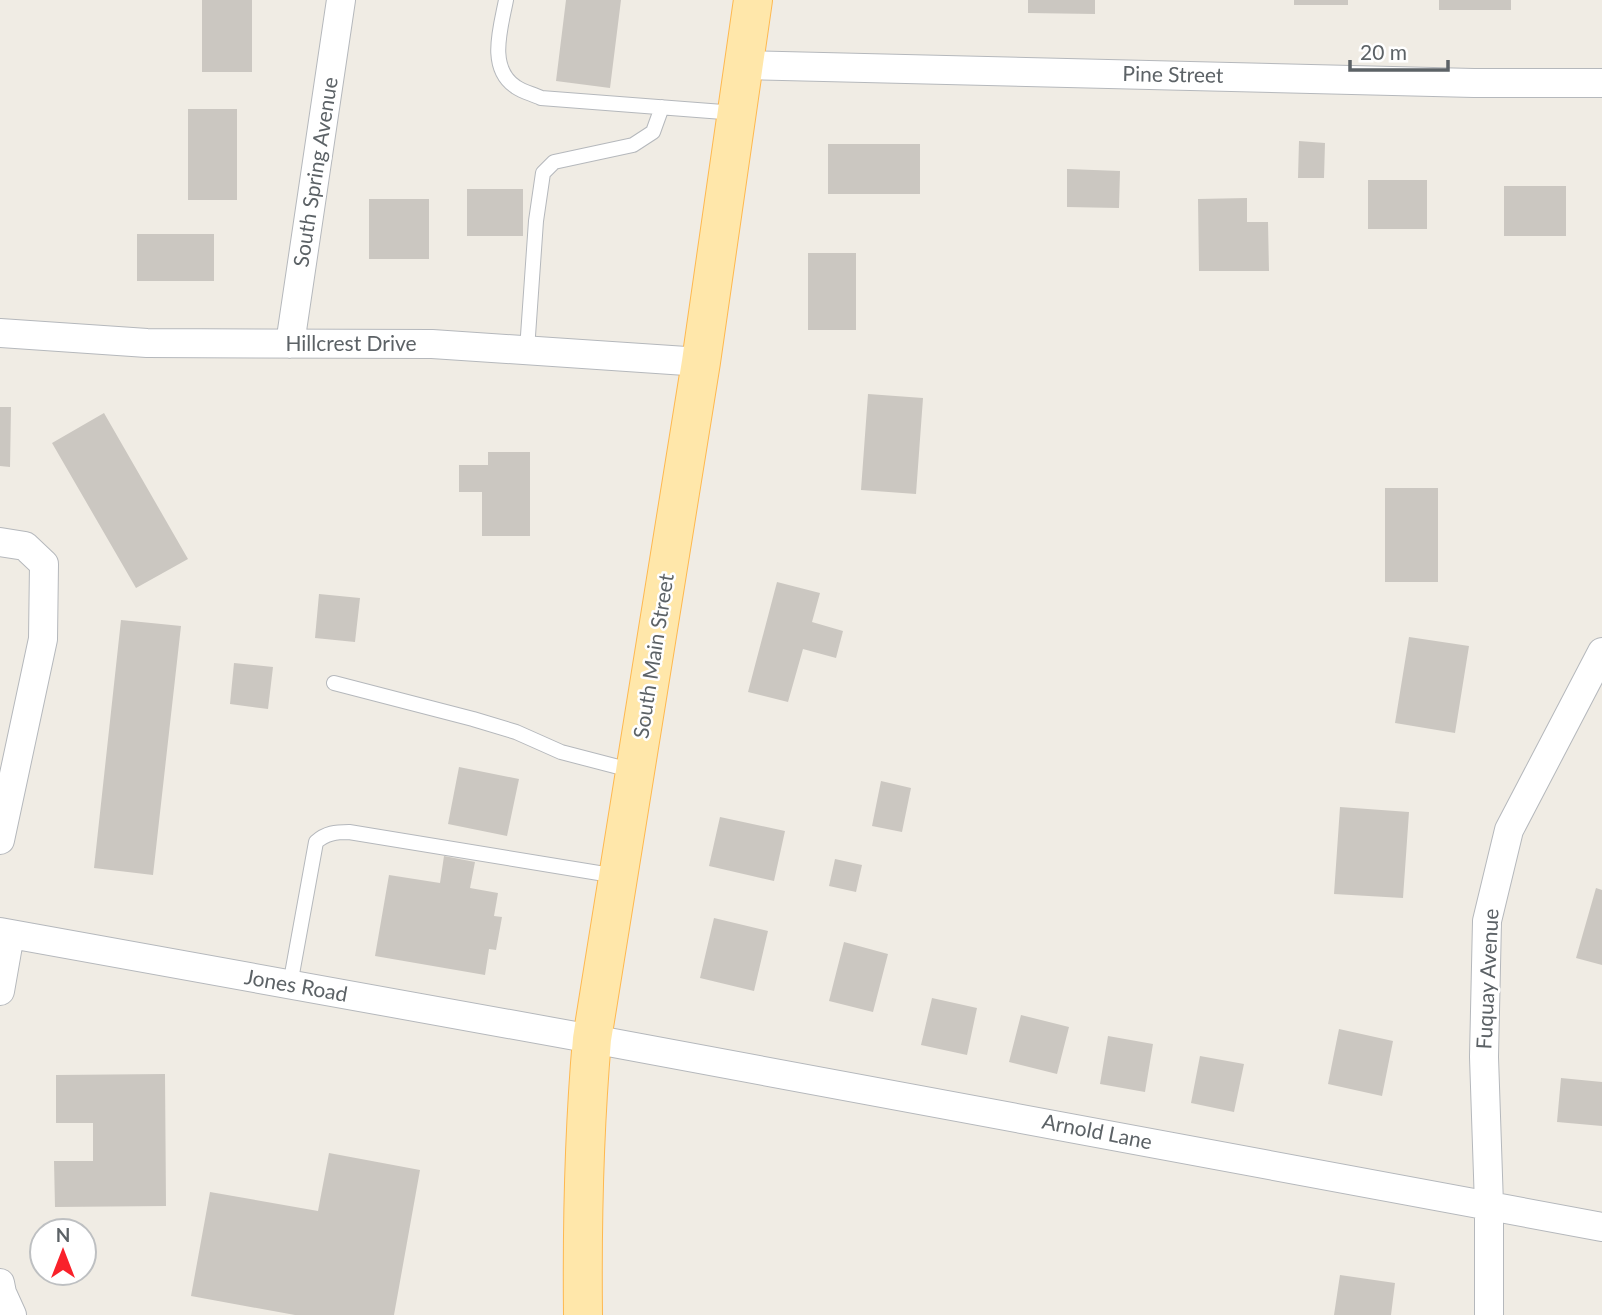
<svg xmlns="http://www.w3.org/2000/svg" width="1602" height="1315" font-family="Lato,sans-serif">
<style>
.building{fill:#cbc7c1}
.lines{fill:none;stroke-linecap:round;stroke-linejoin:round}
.service-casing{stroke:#b5b8bc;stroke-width:16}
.minor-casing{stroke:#b5b8bc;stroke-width:30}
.primary-casing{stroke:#feb84f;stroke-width:40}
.service{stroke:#fff;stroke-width:14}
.minor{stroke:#fff;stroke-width:28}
.primary{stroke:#ffe7aa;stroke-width:38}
.labels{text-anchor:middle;stroke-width:5;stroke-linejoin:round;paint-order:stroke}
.street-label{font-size:21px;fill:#5c6266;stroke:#fff}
</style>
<rect width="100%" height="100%" fill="#f0ece4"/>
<!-- building -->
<path class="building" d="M 202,0 L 252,0 L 252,72 L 202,72 Z
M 566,0 L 621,0 L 610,88 L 556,81 Z
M 1028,0 L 1095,0 L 1095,14 L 1028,13 Z
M 1294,0 L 1348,0 L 1348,5 L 1294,5 Z
M 1439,0 L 1511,0 L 1511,10 L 1439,10 Z
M 188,109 L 237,109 L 237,200 L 188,200 Z
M 1299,141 L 1325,143 L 1324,178 L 1298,178 Z
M 828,144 L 920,144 L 920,194 L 828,194 Z
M 1067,169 L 1120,171 L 1119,208 L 1067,207 Z
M 1368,180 L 1427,180 L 1427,229 L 1368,229 Z
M 1504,186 L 1566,186 L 1566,236 L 1504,236 Z
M 467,189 L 523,189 L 523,236 L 467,236 Z
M 1247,198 L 1247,222 L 1268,222 L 1269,271 L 1199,271 L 1198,199 Z
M 369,199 L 429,199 L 429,259 L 369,259 Z
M 137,234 L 214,234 L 214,281 L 137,281 Z
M 808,253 L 856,253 L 856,330 L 808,330 Z
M 868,394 L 923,398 L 916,494 L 861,490 Z
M 0,407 L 11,407 L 10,467 L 0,466 Z
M 104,413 L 188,559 L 136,588 L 52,443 Z
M 488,452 L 530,452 L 530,536 L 482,536 L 482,492 L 459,492 L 459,465 L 488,465 Z
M 1385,488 L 1438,488 L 1438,582 L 1385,582 Z
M 777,582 L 820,593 L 812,622 L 843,631 L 836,658 L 803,649 L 788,702 L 748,692 Z
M 319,594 L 360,598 L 355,642 L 315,638 Z
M 121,620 L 181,626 L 153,875 L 94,868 Z
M 1409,637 L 1469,646 L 1455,733 L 1395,723 Z
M 234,663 L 273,667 L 268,709 L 230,704 Z
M 459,767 L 519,779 L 507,836 L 448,824 Z
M 881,781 L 911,788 L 902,832 L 872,826 Z
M 1340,807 L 1409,812 L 1403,898 L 1334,894 Z
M 720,817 L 785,831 L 774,881 L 709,866 Z
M 444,856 L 475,862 L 470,888 L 498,893 L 494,916 L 502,917 L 496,950 L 489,949 L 485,975 L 375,956 L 389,875 L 440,883 Z
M 835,859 L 862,865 L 856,892 L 829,886 Z
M 1596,888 L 1602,890 L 1602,965 L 1576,958 Z
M 714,918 L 768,931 L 754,991 L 700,978 Z
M 844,942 L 888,954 L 873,1012 L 829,1001 Z
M 932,998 L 977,1008 L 967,1055 L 921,1045 Z
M 1021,1015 L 1069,1027 L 1057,1074 L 1009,1062 Z
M 1339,1029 L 1393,1041 L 1382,1096 L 1328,1084 Z
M 1108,1036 L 1153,1044 L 1145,1092 L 1100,1084 Z
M 1200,1056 L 1244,1064 L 1234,1112 L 1191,1103 Z
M 165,1074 L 166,1206 L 55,1207 L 54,1161 L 93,1161 L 93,1123 L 56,1123 L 56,1075 Z
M 1561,1078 L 1602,1082 L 1602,1126 L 1557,1122 Z
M 329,1153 L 420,1170 L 394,1315 L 295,1315 L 191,1296 L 210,1192 L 318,1211 Z
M 1340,1275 L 1395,1283 L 1391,1315 L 1334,1315 Z"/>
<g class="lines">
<!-- service casing -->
<g class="service-casing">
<path id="service" d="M 506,0 C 501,27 487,68 516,87 C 523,92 533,94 541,98 L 736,113
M 527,350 L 536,221 L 543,173 L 554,162 L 633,145 L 653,132 L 662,107
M 334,683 L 473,719 L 516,732 L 561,752 L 634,771
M 290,985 L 316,842 C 326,833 336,832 349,832 L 617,876"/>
</g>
<!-- minor casing -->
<g class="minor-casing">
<path id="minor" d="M 745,65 L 1474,83 L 1602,83
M 0,333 L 147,343 L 432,344 L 701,362
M 290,344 L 341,0
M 0,542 L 25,546 L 44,564 L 43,639 L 0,840
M 0,932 L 592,1039 L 1602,1227
M 0,991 L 10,934
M 0,1283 L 2,1293 L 12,1315
M 1489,1315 L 1489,1205 L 1484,1057 L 1487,921 L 1509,830 L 1602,652"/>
</g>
<!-- primary casing -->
<g class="primary-casing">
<path id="primary" d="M 583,1315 C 582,1222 584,1131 592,1039 L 701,362 L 753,0"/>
</g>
<!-- service -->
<use href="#service" class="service"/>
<!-- minor -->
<use href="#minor" class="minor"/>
<!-- primary -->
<use href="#primary" class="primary"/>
</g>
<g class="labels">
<!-- street labels -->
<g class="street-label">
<text transform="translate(1173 75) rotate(1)" y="7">Pine Street</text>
<text transform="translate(316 172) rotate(-81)" y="7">South Spring Avenue</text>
<text x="351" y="351">Hillcrest Drive</text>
<text transform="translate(654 656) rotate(-81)" y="7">South Main Street</text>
<text transform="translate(1488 979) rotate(-87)" y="7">Fuquay Avenue</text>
<text transform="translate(296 986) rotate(10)" y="7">Jones Road</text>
<text transform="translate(1097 1132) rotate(11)" y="7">Arnold Lane</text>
</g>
</g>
<!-- north arrow -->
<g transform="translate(63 1252)"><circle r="33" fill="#ffffff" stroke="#bec0c2" stroke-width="2"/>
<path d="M0-5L12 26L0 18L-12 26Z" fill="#f9212a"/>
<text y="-10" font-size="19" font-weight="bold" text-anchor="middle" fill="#5c6266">N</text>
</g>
<!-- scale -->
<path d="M1350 60v10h98v-10" fill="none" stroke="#5c6266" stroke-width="3.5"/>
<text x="1360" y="60" font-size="21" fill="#5c6266" stroke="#ffffff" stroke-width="5" paint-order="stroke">20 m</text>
</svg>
